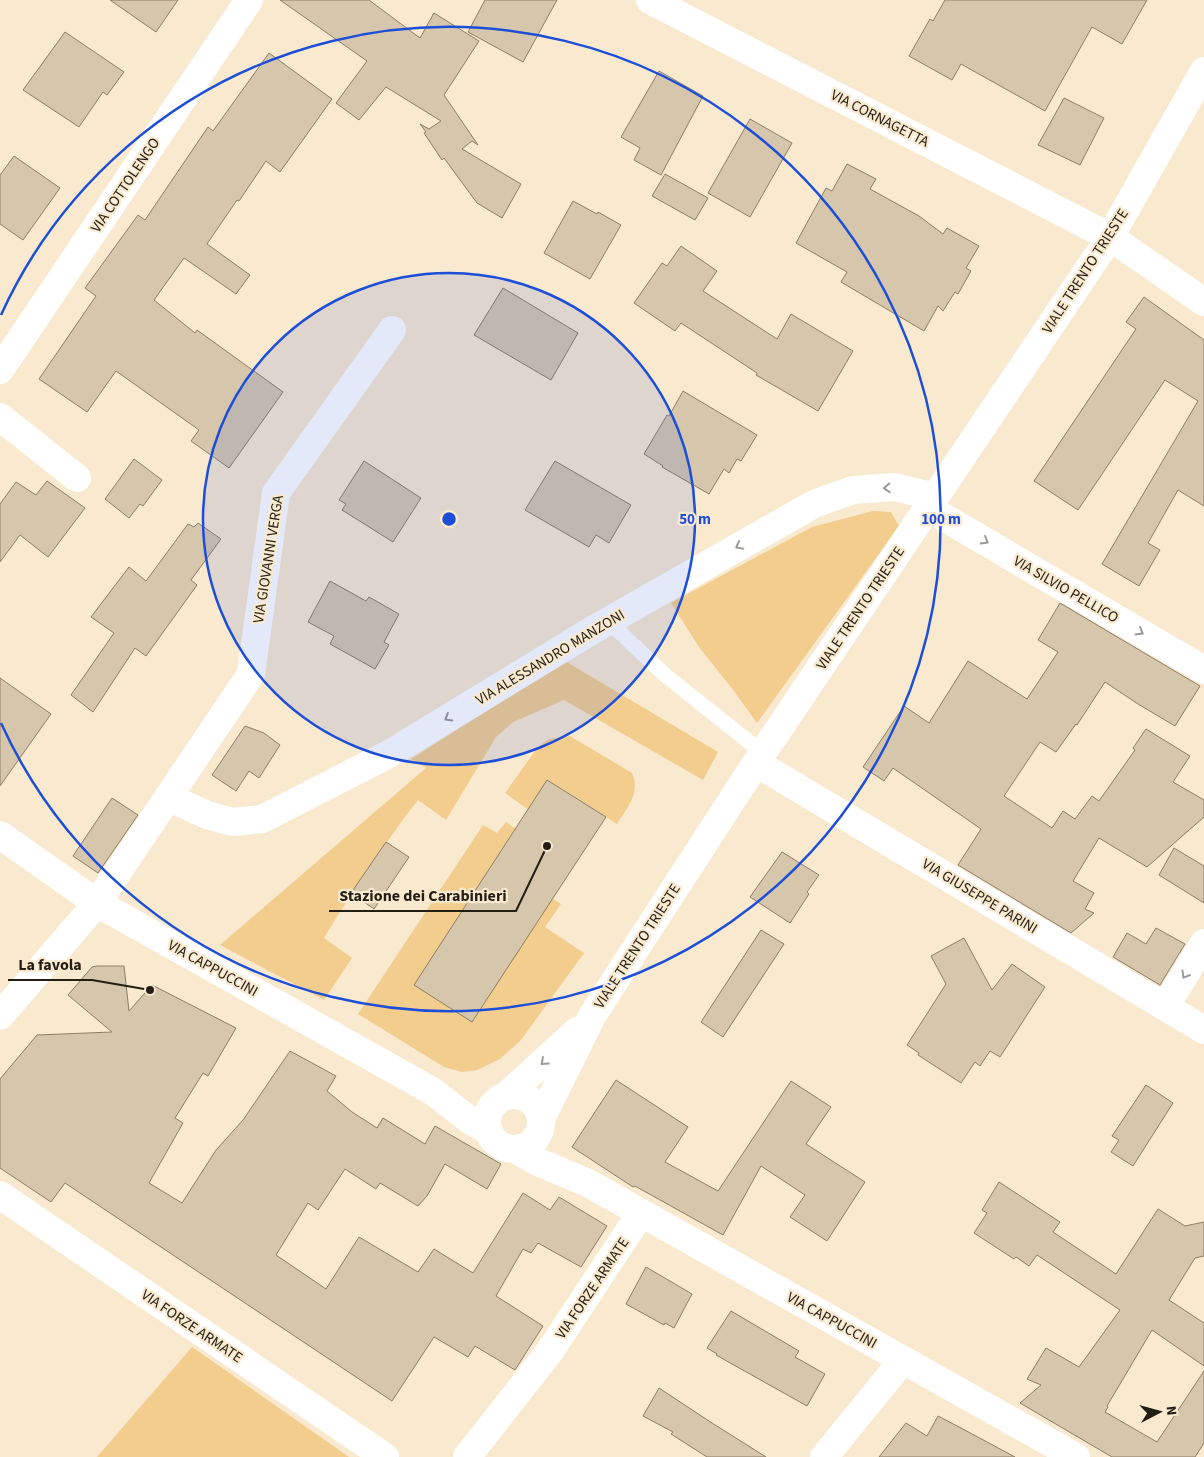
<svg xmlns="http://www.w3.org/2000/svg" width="1204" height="1457" font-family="'Source Sans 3',sans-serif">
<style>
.green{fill:#f3cd8e}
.building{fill:#d6c6ac;stroke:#8c7e66}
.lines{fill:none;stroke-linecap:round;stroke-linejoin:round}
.service{stroke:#fff;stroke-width:15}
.minor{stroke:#fff;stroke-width:28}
.oneway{stroke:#9c9a95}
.ring{fill:none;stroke:#1d4ed8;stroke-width:2.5}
.labels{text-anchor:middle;stroke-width:4.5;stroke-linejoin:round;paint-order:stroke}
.street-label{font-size:15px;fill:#231e14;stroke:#f9e9cf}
.centre{fill:#1d4ed8;stroke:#f9e9cf;stroke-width:2.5}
.ring-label{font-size:15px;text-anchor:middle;font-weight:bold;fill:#1d4ed8;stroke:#f9e9cf;stroke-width:4.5;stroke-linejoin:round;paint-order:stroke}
.leader{fill:none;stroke:#231e14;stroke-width:2}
.callout-dot{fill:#231e14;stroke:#f9e9cf;stroke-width:2}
.callout-label{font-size:16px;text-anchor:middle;font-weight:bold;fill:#231e14;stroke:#f9e9cf;stroke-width:4.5;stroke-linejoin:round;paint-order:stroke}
</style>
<rect width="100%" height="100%" fill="#f9e9cf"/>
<!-- green -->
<path class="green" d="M 873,511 L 891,512 L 899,526 L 757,723 L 733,690 L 699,647 L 671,603 L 812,527 Z
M 565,661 L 718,752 L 703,780 L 564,700 L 513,722 L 496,737 L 446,820 L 418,800 C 384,844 353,890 324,938 L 352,958 L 324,1000 L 220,945 L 426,768 L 411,759 Z
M 570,736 L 632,773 C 641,793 627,808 617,824 L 548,780 L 529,810 L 505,793 L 538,747 L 549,739 Z
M 506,822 L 516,829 L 495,862 L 561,904 L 545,927 L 584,953 L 521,1040 L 500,1059 L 477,1070 L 462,1072 L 444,1067 L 358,1014 L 483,825 L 497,833 Z
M 192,1347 L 349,1457 L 97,1457 Z"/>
<!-- building -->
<path class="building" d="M 110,0 L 178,0 L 156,32 Z
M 280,0 L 369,0 L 420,38 L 434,13 L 479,41 L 444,95 L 478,145 L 472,141 L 462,149 L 521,184 L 502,218 L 477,203 L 444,158 L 442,160 L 424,133 L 426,132 L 420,124 L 429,129 L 441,121 L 386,87 L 359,120 L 336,103 L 367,61 Z
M 485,0 L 557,0 L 523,62 L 468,32 Z
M 945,0 L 1147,0 L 1122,44 L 1092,27 L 1045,111 L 961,64 L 952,80 L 909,56 L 930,19 L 933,21 Z
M 65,32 L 124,72 L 107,95 L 103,92 L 79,127 L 23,90 Z
M 269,53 L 332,99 L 280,172 L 266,161 L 239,201 L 237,200 L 207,244 L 250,275 L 236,294 L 184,258 L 154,300 L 195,333 L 197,330 L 283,392 L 229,468 L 191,441 L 199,430 L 116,371 L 87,412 L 39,379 L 96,296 L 85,288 L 138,215 L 145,220 L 208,127 L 213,131 Z
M 659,71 L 703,96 L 661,175 L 634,160 L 640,148 L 621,137 Z
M 1064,98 L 1104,118 L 1080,165 L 1038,145 Z
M 750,119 L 792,143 L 750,217 L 708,193 Z
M 14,156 L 60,188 L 23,240 L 0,224 L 0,175 Z
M 847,164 L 876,179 L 870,189 L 919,216 L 943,234 L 947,228 L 979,246 L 966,268 L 971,271 L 958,294 L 955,292 L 943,311 L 938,306 L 924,331 L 841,282 L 847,272 L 796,243 L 826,188 L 832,191 Z
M 665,174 L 708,198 L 695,220 L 652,196 Z
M 573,201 L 597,214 L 598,212 L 621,225 L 590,279 L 544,253 Z
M 681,246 L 717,271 L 703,291 L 777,339 L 791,314 L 853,351 L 818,411 L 756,375 L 757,373 L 681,323 L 675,331 L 634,303 L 662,263 L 667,266 Z
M 503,288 L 578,333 L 551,380 L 474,335 Z
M 1144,297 L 1204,340 L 1204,506 L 1178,490 L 1148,543 L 1160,550 L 1139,586 L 1102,564 L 1198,401 L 1165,380 L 1078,510 L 1034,481 L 1136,329 L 1126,322 Z
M 683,391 L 757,435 L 741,461 L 737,459 L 729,473 L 724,469 L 709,494 L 662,467 L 663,466 L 644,454 L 667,415 L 669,416 Z
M 134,459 L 162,480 L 143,506 L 140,504 L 129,518 L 105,499 Z
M 364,461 L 421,498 L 393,542 L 342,510 L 346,504 L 339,500 Z
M 555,461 L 631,505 L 609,543 L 596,535 L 589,547 L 525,510 Z
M 47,481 L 85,508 L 48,557 L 20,535 L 0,562 L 0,504 L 16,482 L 36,495 Z
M 198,523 L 221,539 L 191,580 L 197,585 L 146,656 L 135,648 L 93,712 L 71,695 L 114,633 L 91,617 L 129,567 L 146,581 L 188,524 L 194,527 Z
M 330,581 L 366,601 L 369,597 L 399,614 L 384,642 L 389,645 L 375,669 L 330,644 L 334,636 L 308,622 Z
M 1060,603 L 1200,686 L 1175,726 L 1138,704 L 1105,682 L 1077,725 L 1076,724 L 1056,752 L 1040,742 L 1004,796 L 1052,828 L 1063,811 L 1075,819 L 1092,796 L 1099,801 L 1135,750 L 1133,748 L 1146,729 L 1190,756 L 1173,782 L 1204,800 L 1204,817 L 1147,867 L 1099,838 L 1073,881 L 1094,893 L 1085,909 L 1094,913 L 1071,933 L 958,865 L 981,829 L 893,768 L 884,781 L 863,767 L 904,706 L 929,723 L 968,661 L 1027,699 L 1058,652 L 1038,640 Z
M 0,678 L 51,714 L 0,786 Z
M 245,726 L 264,733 L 280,745 L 259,778 L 249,771 L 236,791 L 212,775 Z
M 547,780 L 606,817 L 472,1022 L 414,985 Z
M 112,798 L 138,815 L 98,873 L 73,856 Z
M 386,842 L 409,857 L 374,909 L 351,893 Z
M 1174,848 L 1204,866 L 1204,903 L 1159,875 Z
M 782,852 L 819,875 L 807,892 L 809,894 L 790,923 L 750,897 Z
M 1156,928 L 1185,944 L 1160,985 L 1113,957 L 1127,933 L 1146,944 Z
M 761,930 L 784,944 L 723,1037 L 701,1022 Z
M 964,938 L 992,990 L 1012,964 L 1045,987 L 1000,1057 L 990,1051 L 980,1066 L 975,1062 L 961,1083 L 918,1055 L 919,1053 L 907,1045 L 946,984 L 931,956 Z
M 97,966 L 124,966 L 129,1011 L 152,985 L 236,1028 L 208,1076 L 203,1073 L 175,1118 L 183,1123 L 149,1183 L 182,1203 L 216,1150 L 243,1120 L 290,1051 L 336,1076 L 327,1091 L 352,1112 L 377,1128 L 383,1118 L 425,1144 L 435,1126 L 501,1164 L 487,1189 L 445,1164 L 427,1196 L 418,1206 L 380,1183 L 376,1189 L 345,1169 L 318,1210 L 308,1203 L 276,1255 L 326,1289 L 359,1237 L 418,1272 L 434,1249 L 473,1273 L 523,1193 L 550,1210 L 559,1197 L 607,1226 L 581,1267 L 538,1243 L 531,1253 L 523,1249 L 496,1296 L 543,1326 L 515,1370 L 475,1346 L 468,1357 L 434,1337 L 392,1401 L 65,1183 L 51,1202 L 0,1168 L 0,1079 L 37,1035 L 112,1032 L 68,995 L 92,967 Z
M 616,1080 L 688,1127 L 665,1162 L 718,1191 L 791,1081 L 831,1107 L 806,1144 L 865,1182 L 827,1241 L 790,1217 L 805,1195 L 761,1166 L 723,1235 L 635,1186 L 633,1187 L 572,1147 Z
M 1146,1085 L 1173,1103 L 1133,1166 L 1111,1152 L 1119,1140 L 1112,1136 Z
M 999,1182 L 1060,1222 L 1053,1232 L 1116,1274 L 1158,1209 L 1185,1226 L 1204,1222 L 1204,1256 L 1195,1258 L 1169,1300 L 1204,1323 L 1204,1366 L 1152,1330 L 1107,1406 L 1108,1407 L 1105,1412 L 1157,1442 L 1204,1371 L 1204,1443 L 1195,1457 L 1112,1457 L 1020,1403 L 1041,1385 L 1027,1379 L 1046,1348 L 1079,1367 L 1120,1310 L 1037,1255 L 1029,1266 L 1016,1257 L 1014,1259 L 974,1233 L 987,1213 L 982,1210 Z
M 646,1267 L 692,1294 L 674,1328 L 665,1323 L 664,1325 L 626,1304 Z
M 731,1311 L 799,1351 L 795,1357 L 825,1374 L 807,1406 L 716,1355 L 717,1354 L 707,1348 Z
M 659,1388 L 712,1423 L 766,1457 L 707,1457 L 671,1434 L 673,1432 L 643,1416 Z
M 938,1416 L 961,1428 L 1015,1457 L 879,1457 L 906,1423 L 927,1436 Z"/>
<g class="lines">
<!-- service -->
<path class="service" d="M 608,621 L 665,675 L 763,753"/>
<!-- minor -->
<path class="minor" d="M 650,0 L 1110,237 L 1204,302
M 0,370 L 249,0
M 0,417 L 77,478
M 928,508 L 1204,670
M 756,763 L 1204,1030
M 168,797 L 207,815 L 232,822 L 262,819 L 391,753 L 591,631 L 814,504 L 853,490 L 895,487 L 935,497
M 0,835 L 97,903 L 432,1091 L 471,1121 L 489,1131
M 1165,1007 L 1204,943
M 0,1016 L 97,903 L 251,674 L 276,493 L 392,330
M487 1122a27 27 0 1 1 54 0a27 27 0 1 1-54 0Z
M 506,1096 L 577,1031
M 541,1119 L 592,1016 L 756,763 L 1110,237 L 1204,71
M 515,1149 L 538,1162 L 588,1183 L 1076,1457
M 0,1195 L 385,1457
M 467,1457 L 550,1351 L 641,1213
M 824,1457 L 903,1360"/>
</g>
<!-- one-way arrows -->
<defs><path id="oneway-chevron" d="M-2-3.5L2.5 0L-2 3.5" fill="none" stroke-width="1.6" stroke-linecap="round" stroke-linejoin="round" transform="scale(1.25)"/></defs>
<g class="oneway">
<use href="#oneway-chevron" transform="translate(887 488) rotate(177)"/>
<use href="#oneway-chevron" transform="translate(985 541) rotate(30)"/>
<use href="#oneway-chevron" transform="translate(739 546) rotate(151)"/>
<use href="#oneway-chevron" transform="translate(1140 632) rotate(30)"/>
<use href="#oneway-chevron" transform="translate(448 718) rotate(149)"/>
<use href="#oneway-chevron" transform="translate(1185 975) rotate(121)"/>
<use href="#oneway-chevron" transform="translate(544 1062) rotate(138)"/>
</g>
<!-- distance rings -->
<circle cx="449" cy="519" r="246" fill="#1d4ed8" fill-opacity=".12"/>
<g class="ring">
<circle cx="449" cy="519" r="246"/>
<path d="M1 315A492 492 0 1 1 1 723"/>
</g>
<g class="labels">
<!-- street labels -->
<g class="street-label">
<text transform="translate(880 118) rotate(27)" y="5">VIA CORNAGETTA</text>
<text transform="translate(125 185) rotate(-56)" y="5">VIA COTTOLENGO</text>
<text transform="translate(1085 271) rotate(-57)" y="5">VIALE TRENTO TRIESTE</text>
<text transform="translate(268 559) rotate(-81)" y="5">VIA GIOVANNI VERGA</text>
<text transform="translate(1066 589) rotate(30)" y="5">VIA SILVIO PELLICO</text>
<text transform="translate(860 608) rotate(-56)" y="5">VIALE TRENTO TRIESTE</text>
<text transform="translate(550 657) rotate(-31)" y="5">VIA ALESSANDRO MANZONI</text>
<text transform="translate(980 896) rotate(31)" y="5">VIA GIUSEPPE PARINI</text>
<text transform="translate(637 946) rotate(-57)" y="5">VIALE TRENTO TRIESTE</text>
<text transform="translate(213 968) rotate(29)" y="5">VIA CAPPUCCINI</text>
<text transform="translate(592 1288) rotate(-56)" y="5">VIA FORZE ARMATE</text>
<text transform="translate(832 1320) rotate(29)" y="5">VIA CAPPUCCINI</text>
<text transform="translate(192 1326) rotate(34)" y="5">VIA FORZE ARMATE</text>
</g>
</g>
<circle cx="449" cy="519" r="8" class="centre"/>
<g class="ring-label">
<text x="695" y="524">50 m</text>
<text x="941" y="524">100 m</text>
</g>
<!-- callouts -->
<path class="leader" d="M547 846L516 911H329M150 990L92 980H8"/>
<g class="callout-dot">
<circle cx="547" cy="846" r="5"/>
<circle cx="150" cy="990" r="5"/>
</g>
<g class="callout-label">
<text x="423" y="901">Stazione dei Carabinieri</text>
<text x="50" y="970">La favola</text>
</g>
<!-- north arrow -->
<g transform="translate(1159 1412) rotate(84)" stroke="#f9e9cf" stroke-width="4" paint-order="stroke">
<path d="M0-4L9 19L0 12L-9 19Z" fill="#231e14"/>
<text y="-8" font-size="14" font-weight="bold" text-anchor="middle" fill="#231e14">N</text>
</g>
</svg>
